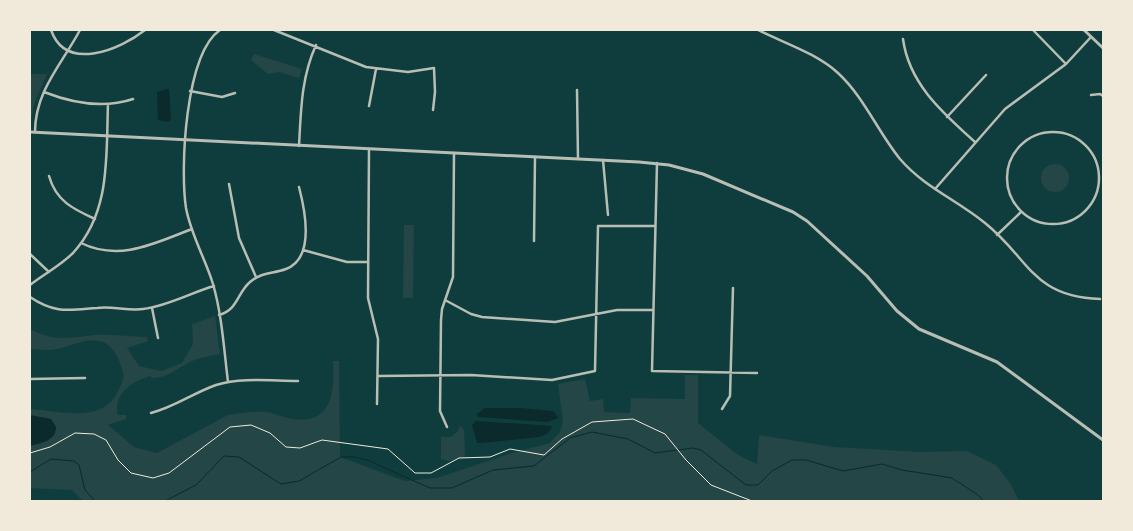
<svg xmlns="http://www.w3.org/2000/svg" width="1133" height="531" font-family="Lato,sans-serif">
<style>
.green{fill:#244646}
.water{fill:#0a2a2b}
.lines{fill:none;stroke-linecap:round;stroke-linejoin:round}
.stream{stroke:#0a2a2b;stroke-width:1}
.path{stroke:#f1e9da;stroke-width:1}
.minor{stroke:#b8beb3;stroke-width:2.5}
.tertiary{stroke:#b8beb3;stroke-width:3}
</style>
<rect width="100%" height="100%" fill="#0f3d3e"/>
<!-- green -->
<path class="green" d="M 254,54 L 302,69 L 299,78 L 279,72 L 268,74 L 251,60 Z
M 30,74 L 47,74 L 34,104 L 30,126 Z
M1041 178a14 14 0 1 1 28 0a14 14 0 1 1-28 0Z
M 404,225 L 414,225 L 413,298 L 403,298 Z
M 215,316 L 220,354 C 209,356 198,358 188,363 C 175,370 167,378 151,378 L 151,376 C 133,380 112,395 118,415 L 126,415 L 126,419 L 108,425 L 134,447 L 157,453 L 228,415 C 240,413 255,411 267,412 C 274,413 285,418 293,419 C 332,425 335,391 333,361 L 339,361 L 340,457 L 405,481 L 437,478 L 512,453 L 550,443 L 560,432 L 563,421 L 558,384 L 585,379 L 590,401 L 603,399 L 604,412 L 630,413 L 631,398 L 685,399 L 685,375 L 698,375 L 698,423 L 738,455 L 757,464 L 759,435 L 834,447 L 920,452 L 967,451 L 996,465 L 1010,483 L 1019,501 L 83,501 L 72,490 L 30,488 L 30,409 C 60,411 104,425 119,389 C 121,384 125,378 123,372 C 120,362 115,348 105,343 C 89,335 72,346 57,349 C 48,351 38,349 30,349 L 30,329 C 54,342 70,338 95,335 C 112,334 130,337 147,337 L 148,341 L 127,348 L 139,366 L 161,371 L 182,363 L 193,344 L 192,324 Z
M 460,426 L 464,430 L 465,457 L 448,461 L 441,459 L 441,437 L 451,437 L 458,431 Z"/>
<!-- water -->
<path class="water" d="M 167,89 L 169,89 L 171,120 L 167,122 L 158,120 L 157,92 Z
M 485,408 L 520,408 L 553,411 L 559,418 L 547,422 L 478,417 L 477,414 Z
M 30,415 L 51,419 L 56,427 C 56,441 41,443 30,446 Z
M 476,421 L 553,426 L 547,434 L 539,437 L 482,443 L 477,443 L 472,425 Z"/>
<g class="lines">
<!-- stream -->
<path class="stream" d="M 30,472 L 51,459 L 74,461 L 79,465 L 85,490 L 95,501
M 165,501 L 196,485 L 224,456 L 239,457 L 281,484 L 299,481 L 341,457 L 354,457 L 367,460 L 430,488 L 452,488 L 493,470 L 534,466 L 570,438 L 592,432 L 628,439 L 655,453 L 693,448 L 701,450 L 746,485 L 758,485 L 772,471 L 792,460 L 806,460 L 843,471 L 882,464 L 902,470 L 952,478 L 978,495 L 984,501"/>
<!-- path -->
<path class="path" d="M 30,453 L 50,447 L 75,433 L 94,434 L 106,440 L 118,460 L 131,473 L 153,478 L 169,473 L 230,427 L 251,425 L 270,433 L 286,447 L 300,448 L 322,440 L 388,449 L 415,473 L 431,473 L 459,458 L 490,457 L 510,449 L 544,455 L 562,439 L 592,422 L 633,419 L 665,434 L 686,460 L 711,485 L 752,501
M 906,501 L 914,501"/>
<!-- minor -->
<path class="minor" d="M 51,30 C 66,73 121,49 145,30
M 220,30 C 185,54 180,169 186,208 C 191,235 205,258 213,284 C 222,315 224,350 228,382
M 274,30 L 366,67 L 408,72 L 434,68 L 435,92 L 433,110
M 758,30 C 784,43 816,53 838,73 C 864,97 878,132 900,159 C 924,187 957,200 985,223 C 1029,258 1032,297 1100,299
M 1033,30 L 1066,64
M 903,39 C 909,84 943,113 975,142
M 577,90 L 578,159
M 190,91 L 222,97 L 235,93
M 44,92 C 72,103 103,109 133,99
M 1091,95 L 1100,94 L 1103,96
M 369,106 L 376,69
M 947,117 L 986,75
M1007 178a46 46 0 1 1 92 0a46 46 0 1 1-92 0Z
M 35,132 C 35,91 62,64 80,30
M 299,146 C 301,111 301,78 316,45
M 369,149 L 368,298 L 378,339 L 377,404
M 603,160 L 608,215
M 657,163 L 652,371 L 757,373
M 49,176 C 56,201 73,209 95,219
M 229,184 L 239,238 L 256,277
M 935,189 L 1005,109 L 1066,64 L 1091,37
M 997,235 L 1021,212
M 534,241 L 535,157
M 81,243 C 120,262 155,243 192,229
M 303,250 L 347,262 L 367,262
M 30,254 L 49,272
M 30,285 C 44,274 60,266 73,253 C 111,212 106,156 108,104
M 30,297 C 55,314 69,310 97,308 C 112,306 128,311 143,309 C 168,306 190,293 214,286
M 445,300 L 471,314 L 482,317 L 555,322 L 617,310 L 653,310
M 152,308 L 158,338
M 219,315 C 238,310 237,293 250,282 C 261,272 273,274 286,269 C 315,258 305,210 299,187
M 378,376 L 471,375 L 552,380 L 595,371 L 598,226 L 655,226
M 30,379 L 85,378
M 722,409 L 730,396 L 733,288
M 151,413 C 175,407 193,393 216,385 C 242,377 272,381 298,381
M 447,427 L 440,411 L 441,320 L 442,309 L 453,277 L 454,153"/>
<!-- tertiary -->
<path class="tertiary" d="M 1084,30 L 1103,48
M 30,132 L 639,162 L 669,165 L 703,174 L 793,212 L 807,221 L 867,276 L 897,311 L 919,329 L 997,362 L 1103,440"/>
</g>
<!-- border -->
<rect width="1133" height="531" fill="none" stroke="#f1e9da" stroke-width="62"/>
</svg>
